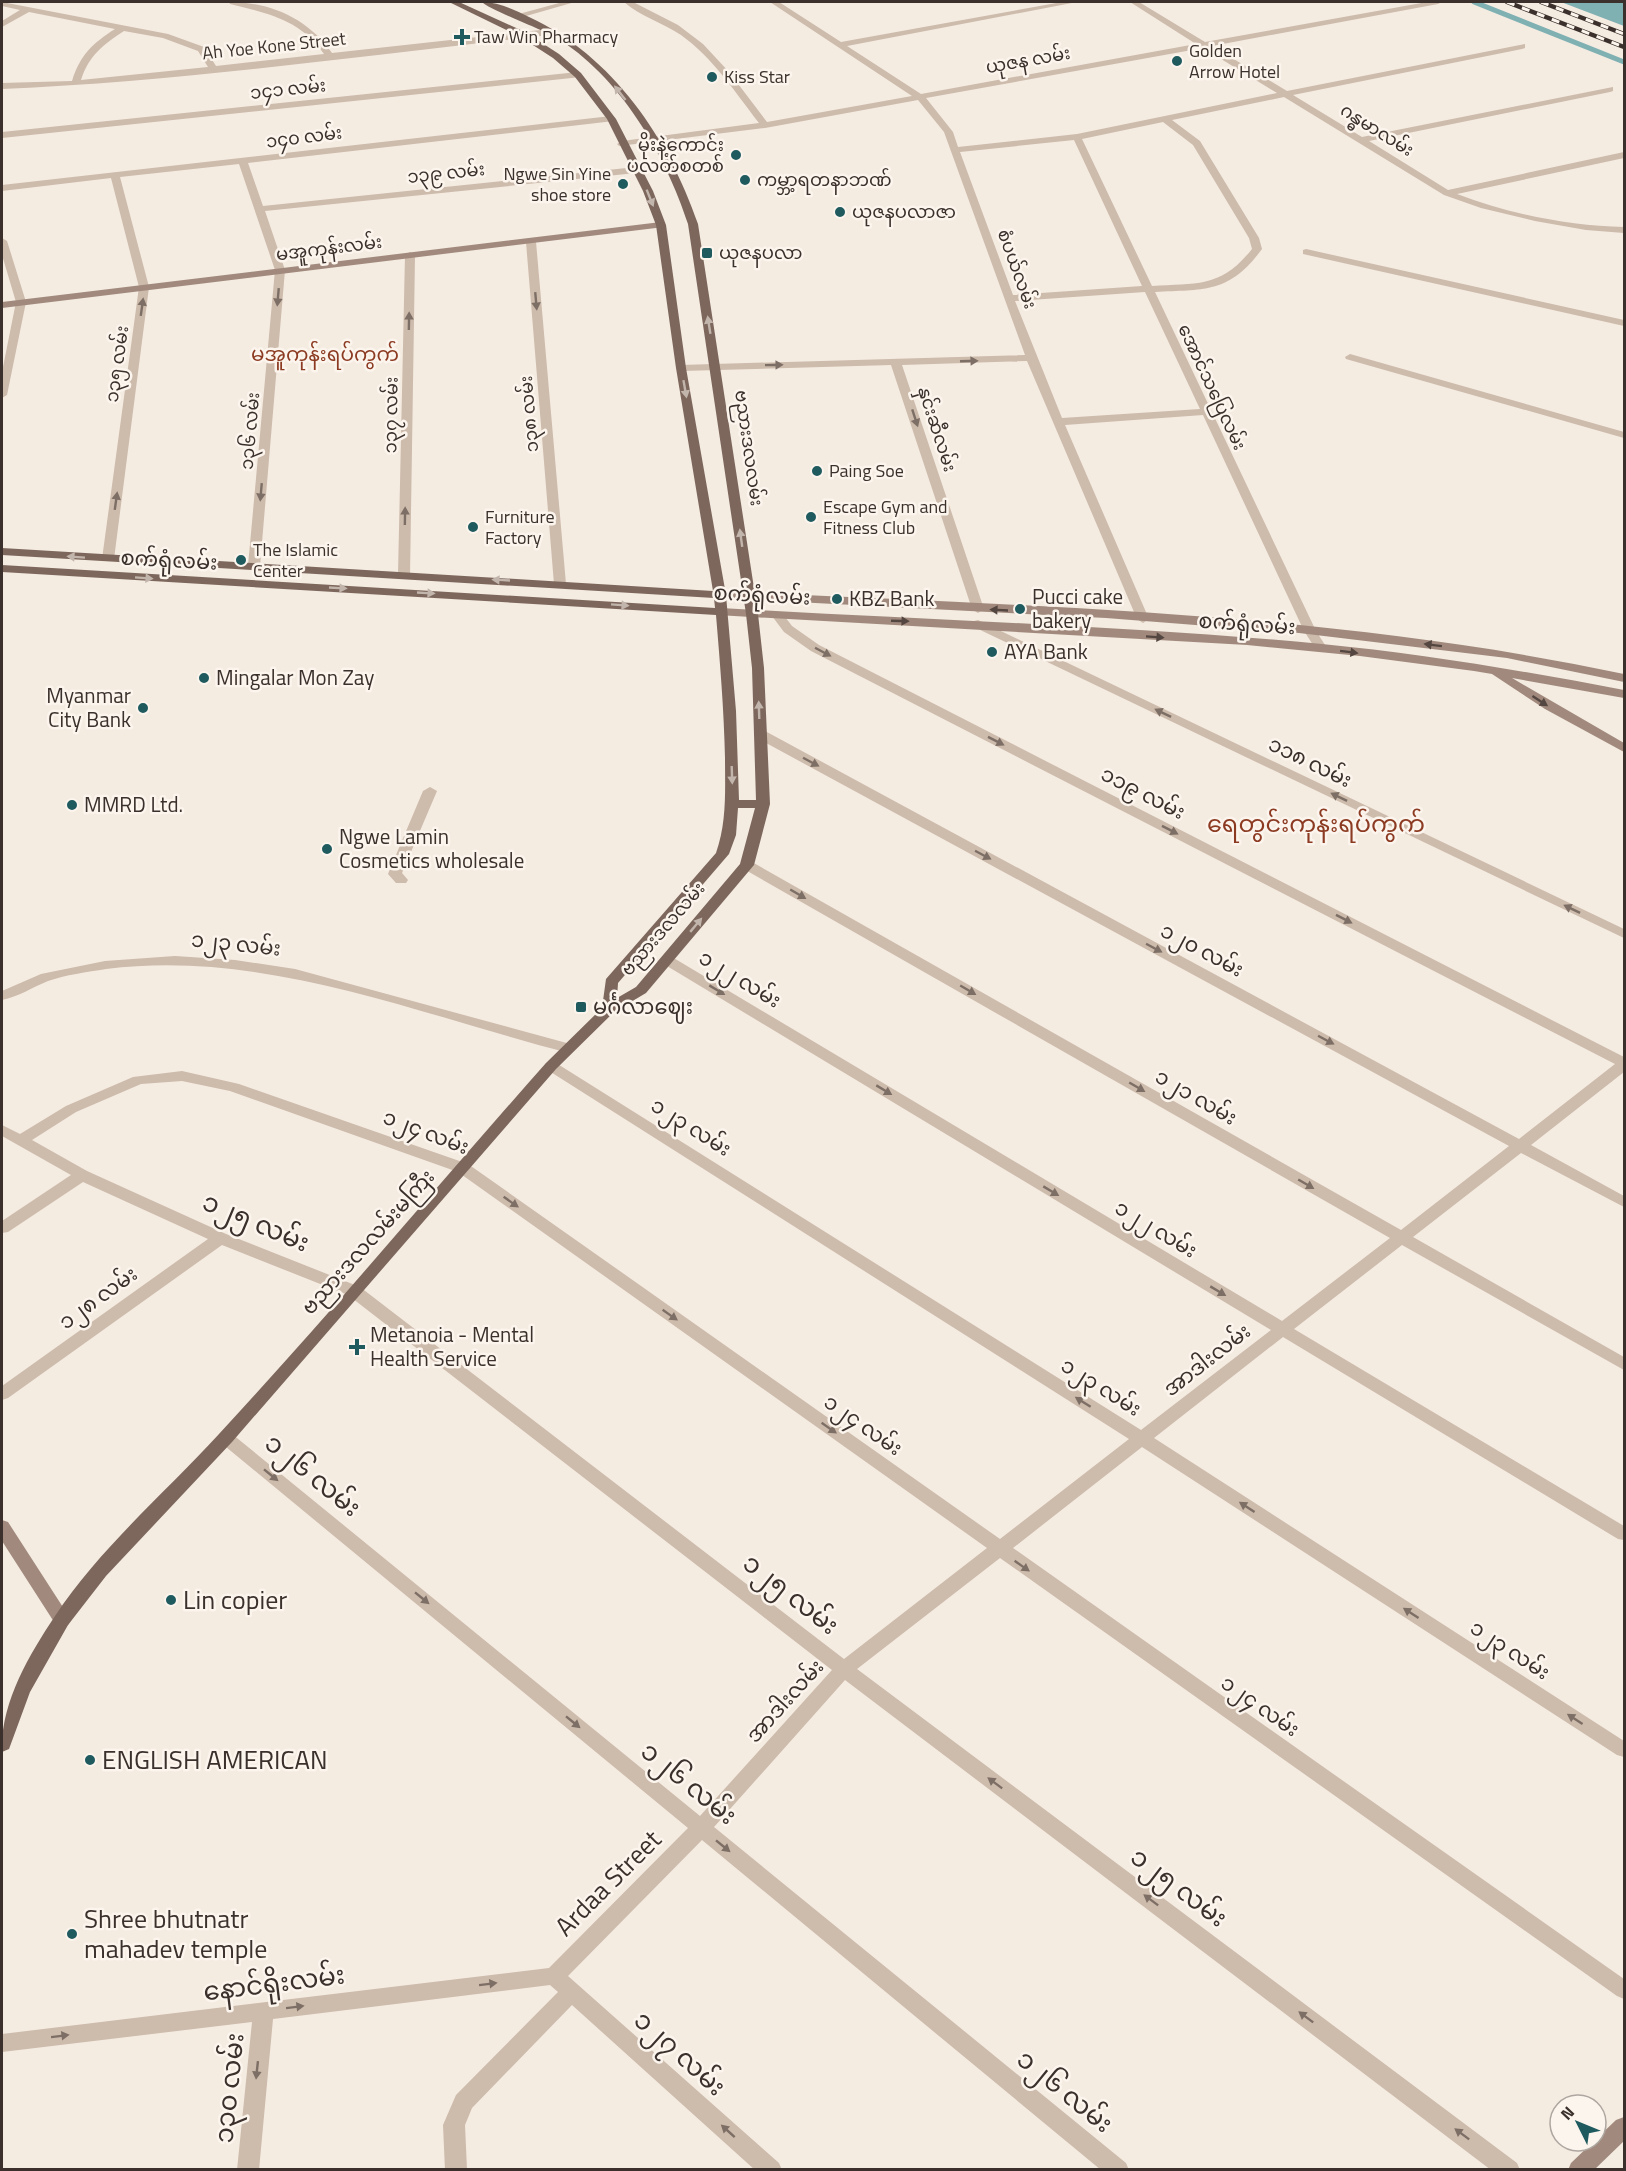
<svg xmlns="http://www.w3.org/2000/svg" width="1626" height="2171" font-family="'Titillium Web','Noto Sans Myanmar',sans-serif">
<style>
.water{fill:#7fb0b2}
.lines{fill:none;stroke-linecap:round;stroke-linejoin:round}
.stream{stroke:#7fb0b2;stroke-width:5}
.street{fill:#cdbbac;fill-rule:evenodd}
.secondary{fill:#a18a7d;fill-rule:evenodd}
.primary{fill:#7d675c;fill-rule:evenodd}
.rail-casing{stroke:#3b302b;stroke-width:4.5}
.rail{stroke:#fbf5ee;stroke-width:3;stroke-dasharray:8;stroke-linecap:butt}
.oneway{fill:#c2b5ac}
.oneway2{fill:#7d6f65}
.oneway3{fill:#544640}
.poi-dot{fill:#1f5a5e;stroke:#fbf5ee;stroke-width:2}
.labels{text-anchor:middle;stroke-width:5;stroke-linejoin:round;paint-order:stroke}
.far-poi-label{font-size:18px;fill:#3b302b;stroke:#fbf5ee;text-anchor:start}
.far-street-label{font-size:18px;fill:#3b302b;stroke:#fbf5ee}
.far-quarter-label{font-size:20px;fill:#8c3b22;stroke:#fbf5ee}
.street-label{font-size:21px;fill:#3b302b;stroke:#fbf5ee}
.poi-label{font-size:21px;fill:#3b302b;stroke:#fbf5ee;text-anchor:start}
.quarter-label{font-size:24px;fill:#8c3b22;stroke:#fbf5ee}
.near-street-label{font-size:26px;fill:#3b302b;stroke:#fbf5ee}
.near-poi-label{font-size:26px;fill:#3b302b;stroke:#fbf5ee;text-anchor:start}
</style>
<rect width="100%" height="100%" fill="#f4ebe1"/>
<!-- water -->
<path class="water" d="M 1561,2 L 1624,2 L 1624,26 Z"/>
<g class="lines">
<!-- stream -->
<path class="stream" d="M 1474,2 L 1624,62"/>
<!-- street -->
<path class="street" d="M 2,2 L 168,34 L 204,47 L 216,66 L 324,54 C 301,20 268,13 230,4 L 229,2 C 271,2 308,19 332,53 L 550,29 L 554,32 L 550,35 C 368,55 185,81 2,89 L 2,83 L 72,81 C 80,55 93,43 115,29 L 29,12 L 2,27 L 2,21 L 20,10 L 2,6 ZM 124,31 L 163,38 L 198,51 L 208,67 L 81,80 C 89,55 103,45 124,31 Z
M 563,2 L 575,2 L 519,18 L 515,15 Z
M 624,2 L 633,2 L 678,25 L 703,44 L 729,72 L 767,122 L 912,96 L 770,2 L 779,2 L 841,42 L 1062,2 L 1077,2 L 847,46 L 921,94 L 1196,44 L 1130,2 L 1139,2 L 1205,42 L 1427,2 L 1442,2 L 1438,4 L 1212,46 L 1287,91 L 1525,44 L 1525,48 L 1522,49 L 1293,95 L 1362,137 L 1613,87 L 1613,91 L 1610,92 L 1369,141 L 1448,190 L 1624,152 L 1624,158 L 1457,194 C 1509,214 1569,226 1624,227 L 1624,233 L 1586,230 L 1535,221 L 1481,208 L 1444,195 L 1284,97 L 1172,120 L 1200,141 L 1259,238 L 1262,249 C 1229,294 1205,289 1155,292 L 1316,631 L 1327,648 L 1325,651 L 1317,651 L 1304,631 L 1203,415 L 1065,425 L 1149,619 L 1143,623 L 1137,619 L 1027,361 L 902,365 L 984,609 L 978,613 L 972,609 L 891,365 L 681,371 L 676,368 L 681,365 L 1025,355 L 944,132 L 918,100 L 765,128 L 619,146 L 617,144 L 622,141 L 759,123 C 735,92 713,58 681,35 C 663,23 640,16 624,2 ZM 1203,48 L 1277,93 L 1077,134 L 958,147 L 953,132 L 926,98 ZM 1163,122 L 1193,145 L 1249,238 L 1252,249 C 1221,288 1198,283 1152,286 L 1082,139 ZM 1074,140 L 1142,286 L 1013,295 L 960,152 ZM 1145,292 L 1200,409 L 1062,418 L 1015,301 Z
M 578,72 L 582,75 L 581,77 L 2,138 L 2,132 Z
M 611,116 L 616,119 L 614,121 L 248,163 L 263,206 L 636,167 L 641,170 L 636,173 L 265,211 L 285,270 L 260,566 L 254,570 L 248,566 L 275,270 L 239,164 L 120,177 L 149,287 L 114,559 L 112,561 L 104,561 L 102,559 L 139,287 L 111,178 L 2,191 L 2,185 Z
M 2,238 L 7,241 L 26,302 L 7,395 L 2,398 L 2,372 L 16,302 L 2,255 Z
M 531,239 L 536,242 L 566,584 L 560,588 L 554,584 L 526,242 Z
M 1306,249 L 1624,320 L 1624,326 L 1303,254 L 1303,250 Z
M 410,252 L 415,255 L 410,575 L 404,579 L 398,575 L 405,255 Z
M 1350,354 L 1624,432 L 1624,438 L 1346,359 L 1345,357 Z
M 778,612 L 782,613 L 792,626 L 819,645 L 1624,1057 L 1624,1072 L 1531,1145 L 1624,1196 L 1624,1207 L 1521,1153 L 1413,1237 L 1624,1357 L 1624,1370 L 1402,1245 L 1294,1329 L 1624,1526 L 1624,1540 L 1618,1539 L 1283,1337 L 1154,1438 L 1624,1741 L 1624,1757 L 1617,1755 L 1142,1447 L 1013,1548 L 1624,1979 L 1624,1999 L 1617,1996 L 1000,1558 L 857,1669 L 1517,2163 L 1520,2170 L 1491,2170 L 845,1680 L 714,1827 L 1126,2163 L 1129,2170 L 1101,2170 L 702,1840 L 568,1976 L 779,2163 L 782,2170 L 755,2170 L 572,2005 L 472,2108 L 465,2125 L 467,2170 L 445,2170 L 443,2125 L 456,2095 L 558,1992 L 550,1985 L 273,2019 L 259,2170 L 237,2170 L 252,2022 L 2,2052 L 2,2034 L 549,1968 L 688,1828 L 220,1442 L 217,1438 L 220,1434 L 232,1434 L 700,1816 L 832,1670 L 348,1295 L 222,1245 L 8,1398 L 2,1400 L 2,1386 L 208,1239 L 83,1182 L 8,1232 L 2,1233 L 2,1221 L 71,1175 L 2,1136 L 2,1125 L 20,1134 L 66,1106 L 133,1077 L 182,1071 L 239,1084 L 468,1164 L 1000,1539 L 1129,1439 L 546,1069 L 544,1066 L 546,1063 L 556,1063 L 1141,1430 L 1271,1330 L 662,963 L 660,960 L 662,957 L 672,957 L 1282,1321 L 1390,1238 L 742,868 L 740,865 L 742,862 L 752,862 L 1401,1230 L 1509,1146 L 755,737 L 754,734 L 755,731 L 765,731 L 1519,1139 L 1615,1064 L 811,651 L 784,632 L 772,616 ZM 182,1081 L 230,1091 L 458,1172 L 987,1548 L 844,1659 L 360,1287 L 226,1234 L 87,1171 L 32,1140 L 76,1112 L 141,1084 Z
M 978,620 L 1624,929 L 1624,938 L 974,627 L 974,621 Z
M 430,787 L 437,791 L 402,873 L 408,880 L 406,883 L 396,883 L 388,874 L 423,791 Z
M 175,956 L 235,960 L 295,969 L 574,1045 L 576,1048 L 569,1053 C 417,1014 265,949 106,969 C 87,972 65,975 48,981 C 33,987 18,997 2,1000 L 2,991 L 41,974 L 105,961 Z"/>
<!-- secondary -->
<path class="secondary" d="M 661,222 L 664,223 L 664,227 L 2,308 L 2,302 Z
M 720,591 C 1022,606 1328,611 1624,674 L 1624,682 L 1507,658 L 1299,633 L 1106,618 L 716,598 L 716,592 Z
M 721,608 C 921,620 1122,625 1322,644 C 1424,654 1524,671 1624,690 L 1624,698 L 1512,678 L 1624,743 L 1624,752 L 1545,709 L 1492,674 L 1474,671 L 1360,656 L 1247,645 L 717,615 L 717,609 Z
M 2,1520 L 8,1522 L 68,1615 L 71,1620 L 68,1625 L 62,1627 L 56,1625 L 2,1541 Z
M 1624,2117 L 1624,2141 L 1594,2170 L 1568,2170 L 1571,2163 L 1616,2120 Z"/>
<!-- primary -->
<path class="primary" d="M 449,2 L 459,2 L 525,32 L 559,54 L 581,73 L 616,119 L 653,191 L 666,225 L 686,368 L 726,595 L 736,711 L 739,800 L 756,800 L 752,668 L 746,614 L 688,224 C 666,155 619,75 555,37 C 541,29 488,9 482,2 C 499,2 515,10 529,17 C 613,56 669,139 698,224 L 758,614 L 764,668 L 770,804 L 754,865 L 646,993 L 614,1012 L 556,1069 L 232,1442 L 106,1576 L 68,1625 L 30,1692 L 9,1749 L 2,1752 C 0,1704 29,1655 55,1616 C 100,1548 165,1493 219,1434 C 331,1313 437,1186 546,1063 L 602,1008 L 606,979 L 716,853 C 727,822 725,790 725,758 C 724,710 720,663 716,615 L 2,572 L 2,565 L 715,608 L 714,598 L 2,555 L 2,548 L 713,591 L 676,368 L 656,225 L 643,191 L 607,119 L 575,77 L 553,58 L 519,36 ZM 738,808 L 755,808 L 740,864 L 636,987 L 617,998 L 618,983 L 729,854 L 736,835 Z"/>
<!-- rail casing -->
<g class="rail-casing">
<path id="rail" d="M 1507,2 L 1624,47
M 1541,2 L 1624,34"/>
</g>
<!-- rail -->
<use href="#rail" class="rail"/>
</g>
<!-- one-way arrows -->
<defs><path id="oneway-solid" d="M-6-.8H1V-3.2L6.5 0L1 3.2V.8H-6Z" transform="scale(1.5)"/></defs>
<g class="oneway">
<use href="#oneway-solid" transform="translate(620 93) rotate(-128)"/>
<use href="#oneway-solid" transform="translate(650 198) rotate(68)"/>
<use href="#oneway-solid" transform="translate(709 325) rotate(-99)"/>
<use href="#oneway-solid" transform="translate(685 389) rotate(80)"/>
<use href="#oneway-solid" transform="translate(741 538) rotate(-98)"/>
<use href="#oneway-solid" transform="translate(76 557) rotate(-176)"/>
<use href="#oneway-solid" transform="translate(144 578) rotate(4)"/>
<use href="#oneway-solid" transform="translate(501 580) rotate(-177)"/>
<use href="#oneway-solid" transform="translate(338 588) rotate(3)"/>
<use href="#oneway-solid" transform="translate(426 593) rotate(3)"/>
<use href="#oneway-solid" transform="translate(620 605) rotate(4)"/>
<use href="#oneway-solid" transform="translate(759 710) rotate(-92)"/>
<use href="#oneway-solid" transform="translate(732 775) rotate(88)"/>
<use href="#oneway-solid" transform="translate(696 925) rotate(-50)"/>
</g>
<g class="oneway2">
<use href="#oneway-solid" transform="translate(278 297) rotate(95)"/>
<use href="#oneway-solid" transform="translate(536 301) rotate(85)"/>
<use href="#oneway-solid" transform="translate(142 307) rotate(-82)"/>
<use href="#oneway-solid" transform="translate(409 321) rotate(-89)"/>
<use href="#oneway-solid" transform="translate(969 361) rotate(-2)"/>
<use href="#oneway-solid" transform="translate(774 365) rotate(-1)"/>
<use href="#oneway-solid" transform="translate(915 418) rotate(72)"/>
<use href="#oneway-solid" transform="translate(261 492) rotate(95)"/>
<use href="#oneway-solid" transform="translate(116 501) rotate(-82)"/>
<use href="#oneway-solid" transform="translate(405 516) rotate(-89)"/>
<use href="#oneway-solid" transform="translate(823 652) rotate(28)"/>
<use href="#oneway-solid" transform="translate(1163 713) rotate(-154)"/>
<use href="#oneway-solid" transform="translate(996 741) rotate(27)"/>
<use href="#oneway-solid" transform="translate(811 762) rotate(28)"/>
<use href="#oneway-solid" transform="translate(1339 797) rotate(-154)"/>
<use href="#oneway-solid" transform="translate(1170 830) rotate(27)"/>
<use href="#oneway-solid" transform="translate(983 855) rotate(28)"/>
<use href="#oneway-solid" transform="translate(798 894) rotate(30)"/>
<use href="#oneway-solid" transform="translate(1572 909) rotate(-154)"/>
<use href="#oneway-solid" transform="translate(1344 919) rotate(27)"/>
<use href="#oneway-solid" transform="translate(1154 948) rotate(28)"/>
<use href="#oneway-solid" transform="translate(717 990) rotate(31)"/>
<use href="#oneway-solid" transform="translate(968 990) rotate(30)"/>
<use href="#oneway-solid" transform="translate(1326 1040) rotate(28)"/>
<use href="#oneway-solid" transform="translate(1137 1087) rotate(30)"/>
<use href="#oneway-solid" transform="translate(884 1090) rotate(31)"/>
<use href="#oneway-solid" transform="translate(1306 1184) rotate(30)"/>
<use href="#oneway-solid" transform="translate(1051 1191) rotate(31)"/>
<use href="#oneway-solid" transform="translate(511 1202) rotate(35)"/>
<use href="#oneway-solid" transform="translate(1218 1291) rotate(31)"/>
<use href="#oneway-solid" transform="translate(670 1315) rotate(35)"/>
<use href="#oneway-solid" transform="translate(1083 1402) rotate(-148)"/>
<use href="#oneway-solid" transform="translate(829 1428) rotate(35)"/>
<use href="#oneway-solid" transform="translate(271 1475) rotate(39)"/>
<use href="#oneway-solid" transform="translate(1247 1507) rotate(-147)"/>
<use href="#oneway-solid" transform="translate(1022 1566) rotate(35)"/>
<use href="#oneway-solid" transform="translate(422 1598) rotate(39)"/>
<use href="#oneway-solid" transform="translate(1411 1613) rotate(-147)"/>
<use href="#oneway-solid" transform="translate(1575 1719) rotate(-147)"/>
<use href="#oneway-solid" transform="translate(573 1722) rotate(39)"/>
<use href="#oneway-solid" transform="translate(995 1783) rotate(-143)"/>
<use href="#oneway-solid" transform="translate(723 1846) rotate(39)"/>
<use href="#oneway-solid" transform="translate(1151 1900) rotate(-143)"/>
<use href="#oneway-solid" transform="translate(488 1984) rotate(-7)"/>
<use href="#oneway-solid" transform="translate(295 2007) rotate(-7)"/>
<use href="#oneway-solid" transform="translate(1306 2017) rotate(-143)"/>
<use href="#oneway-solid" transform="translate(60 2036) rotate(-7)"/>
<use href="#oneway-solid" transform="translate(257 2070) rotate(96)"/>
<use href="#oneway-solid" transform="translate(728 2131) rotate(-138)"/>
<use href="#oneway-solid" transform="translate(1462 2134) rotate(-143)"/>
</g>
<g class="oneway3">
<use href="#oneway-solid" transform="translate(999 610) rotate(-177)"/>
<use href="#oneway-solid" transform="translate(900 621) rotate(2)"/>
<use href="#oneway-solid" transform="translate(1155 637) rotate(4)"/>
<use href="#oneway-solid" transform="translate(1433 645) rotate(-173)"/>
<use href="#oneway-solid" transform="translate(1349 652) rotate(7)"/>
<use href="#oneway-solid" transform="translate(1540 701) rotate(33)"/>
</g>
<!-- markers -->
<g class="poi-dot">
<path d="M459 28h6v6h6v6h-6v6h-6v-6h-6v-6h6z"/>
<circle cx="1177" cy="61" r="6"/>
<circle cx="712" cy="77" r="6"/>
<circle cx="736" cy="155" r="6"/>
<circle cx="745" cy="180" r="6"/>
<circle cx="623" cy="184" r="6"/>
<circle cx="840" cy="212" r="6"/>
<rect x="701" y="247" width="12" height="12" rx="3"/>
<circle cx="817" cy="471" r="6"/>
<circle cx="811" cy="517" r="6"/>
<circle cx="473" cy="527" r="6"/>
<circle cx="241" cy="560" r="6"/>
<circle cx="837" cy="599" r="6"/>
<circle cx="1020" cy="609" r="6"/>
<circle cx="992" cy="652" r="6"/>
<circle cx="204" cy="678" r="6"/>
<circle cx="143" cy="708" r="6"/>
<circle cx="72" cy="805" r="6"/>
<circle cx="327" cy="849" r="6"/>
<rect x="575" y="1001" width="12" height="12" rx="3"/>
<path d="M354 1338h6v6h6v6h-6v6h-6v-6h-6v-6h6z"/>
<circle cx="171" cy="1600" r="6"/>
<circle cx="90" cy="1760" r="6"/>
<circle cx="72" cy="1934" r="6"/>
</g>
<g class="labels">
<!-- far-poi labels -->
<g class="far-poi-label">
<text x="474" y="43">Taw Win Pharmacy</text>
<text x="1189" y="57">Golden<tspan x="1189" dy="21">Arrow Hotel</tspan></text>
<text x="724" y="83">Kiss Star</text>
<text x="724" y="151" text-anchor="end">မိုးနဲ့ကောင်း<tspan x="724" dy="21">ပလတ်စတစ်</tspan></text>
<text x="611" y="180" text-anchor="end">Ngwe Sin Yine<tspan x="611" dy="21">shoe store</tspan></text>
<text x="757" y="186">ကမ္ဘာ့ရတနာဘဏ်</text>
<text x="852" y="218">ယုဇနပလာဇာ</text>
<text x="719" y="259">ယုဇနပလာ</text>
<text x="829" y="477">Paing Soe</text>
<text x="823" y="513">Escape Gym and<tspan x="823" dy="21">Fitness Club</tspan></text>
<text x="485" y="523">Furniture<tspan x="485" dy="21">Factory</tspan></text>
<text x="253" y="556">The Islamic<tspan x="253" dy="21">Center</tspan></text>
</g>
<!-- far-street labels -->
<g class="far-street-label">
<text transform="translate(274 46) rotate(-6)" y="6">Ah Yoe Kone Street</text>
<text transform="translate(1028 60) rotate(-10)" y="6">ယုဇန လမ်း</text>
<text transform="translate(288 89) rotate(-6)" y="6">၁၄၁ လမ်း</text>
<text transform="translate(1377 130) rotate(32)" y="6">ဂန္ဓမာလမ်း</text>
<text transform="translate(304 137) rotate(-7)" y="6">၁၄၀ လမ်း</text>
<text transform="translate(446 173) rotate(-6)" y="6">၁၃၉ လမ်း</text>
<text transform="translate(329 248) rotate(-7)" y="6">မအူကုန်းလမ်း</text>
<text transform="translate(1017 269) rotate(70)" y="6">စံပယ်လမ်း</text>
<text transform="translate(117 364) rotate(-82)" y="6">၁၃၅ လမ်း</text>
<text transform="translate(1212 387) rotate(65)" y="6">အောင်သပြေလမ်း</text>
<text transform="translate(529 414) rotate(-95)" y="6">၁၃၈ လမ်း</text>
<text transform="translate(391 415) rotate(-89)" y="6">၁၃၇ လမ်း</text>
<text transform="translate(937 429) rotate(72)" y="6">နှင်းဆီလမ်း</text>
<text transform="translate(250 431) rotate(-85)" y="6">၁၃၆ လမ်း</text>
<text transform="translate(749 448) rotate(82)" y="6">ဗညားဒလလမ်း</text>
<text transform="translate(663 929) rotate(-49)" y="6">ဗညားဒလလမ်း</text>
</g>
<!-- far-quarter labels -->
<g class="far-quarter-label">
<text x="325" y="361">မအူကုန်းရပ်ကွက်</text>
</g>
<!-- street labels -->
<g class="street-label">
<text transform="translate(169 560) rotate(3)" y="7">စက်ရုံလမ်း</text>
<text transform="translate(762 595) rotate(3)" y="7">စက်ရုံလမ်း</text>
<text transform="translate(1247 624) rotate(4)" y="7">စက်ရုံလမ်း</text>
<text transform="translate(1310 762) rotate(26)" y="7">၁၁၈ လမ်း</text>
<text transform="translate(1143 793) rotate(27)" y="7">၁၁၉ လမ်း</text>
<text transform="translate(236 944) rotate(6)" y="7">၁၂၃ လမ်း</text>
<text transform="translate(1202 950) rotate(28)" y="7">၁၂၀ လမ်း</text>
<text transform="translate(740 979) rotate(31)" y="7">၁၂၂ လမ်း</text>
<text transform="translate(1196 1097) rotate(30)" y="7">၁၂၁ လမ်း</text>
<text transform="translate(691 1127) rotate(32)" y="7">၁၂၃ လမ်း</text>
<text transform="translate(426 1132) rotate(21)" y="7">၁၂၄ လမ်း</text>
<text transform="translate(1156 1229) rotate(31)" y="7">၁၂၂ လမ်း</text>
<text transform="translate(368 1242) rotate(-48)" y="7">ဗညားဒလလမ်းမကြီး</text>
<text transform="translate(98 1298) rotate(-36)" y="7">၁၂၈ လမ်း</text>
<text transform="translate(1207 1360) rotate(-38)" y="7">အာဒါးလမ်း</text>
<text transform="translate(1101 1387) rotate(32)" y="7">၁၂၃ လမ်း</text>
<text transform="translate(863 1425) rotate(35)" y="7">၁၂၄ လမ်း</text>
<text transform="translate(1510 1650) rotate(33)" y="7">၁၂၃ လမ်း</text>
<text transform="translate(785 1701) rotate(-48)" y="7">အာဒါးလမ်း</text>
<text transform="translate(1260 1706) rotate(35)" y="7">၁၂၄ လမ်း</text>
</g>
<!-- poi labels -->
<g class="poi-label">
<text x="1032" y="604">Pucci cake<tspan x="1032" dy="24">bakery</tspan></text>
<text x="849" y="606">KBZ Bank</text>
<text x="1004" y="659">AYA Bank</text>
<text x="216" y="685">Mingalar Mon Zay</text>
<text x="131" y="703" text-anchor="end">Myanmar<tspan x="131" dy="24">City Bank</tspan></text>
<text x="84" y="812">MMRD Ltd.</text>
<text x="339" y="844">Ngwe Lamin<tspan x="339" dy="24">Cosmetics wholesale</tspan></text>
<text x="593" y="1014">မင်္ဂလာဈေး</text>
<text x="370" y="1342">Metanoia - Mental<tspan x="370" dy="24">Health Service</tspan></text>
</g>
<!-- quarter labels -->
<g class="quarter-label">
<text x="1316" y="832">ရေတွင်းကုန်းရပ်ကွက်</text>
</g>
<!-- near-street labels -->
<g class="near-street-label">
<text transform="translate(256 1222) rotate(23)" y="9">၁၂၅ လမ်း</text>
<text transform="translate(313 1475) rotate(39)" y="9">၁၂၆ လမ်း</text>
<text transform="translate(791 1594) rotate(38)" y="9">၁၂၅ လမ်း</text>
<text transform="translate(689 1783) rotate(39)" y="9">၁၂၆ လမ်း</text>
<text transform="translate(608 1883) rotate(-45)" y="9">Ardaa Street</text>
<text transform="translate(1179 1887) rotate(37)" y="9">၁၂၅ လမ်း</text>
<text transform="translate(274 1983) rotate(-7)" y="9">နောင်ရိုးလမ်း</text>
<text transform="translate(680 2053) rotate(42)" y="9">၁၂၇ လမ်း</text>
<text transform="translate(229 2088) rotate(-84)" y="9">၁၃၀ လမ်း</text>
<text transform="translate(1065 2091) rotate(39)" y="9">၁၂၆ လမ်း</text>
</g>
<!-- near-poi labels -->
<g class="near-poi-label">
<text x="183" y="1609">Lin copier</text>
<text x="102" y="1769">ENGLISH AMERICAN</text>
<text x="84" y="1928">Shree bhutnatr<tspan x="84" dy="30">mahadev temple</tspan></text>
</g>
</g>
<!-- border -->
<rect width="1626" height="2171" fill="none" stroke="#3b302b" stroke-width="6"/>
<!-- north arrow -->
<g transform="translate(1578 2123) rotate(313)"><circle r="28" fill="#fbf5ee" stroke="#aea6a0" stroke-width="1.5"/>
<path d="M0-4.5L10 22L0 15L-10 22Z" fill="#1f5a5e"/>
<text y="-9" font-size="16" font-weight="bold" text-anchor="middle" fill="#3b302b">N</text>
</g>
</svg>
